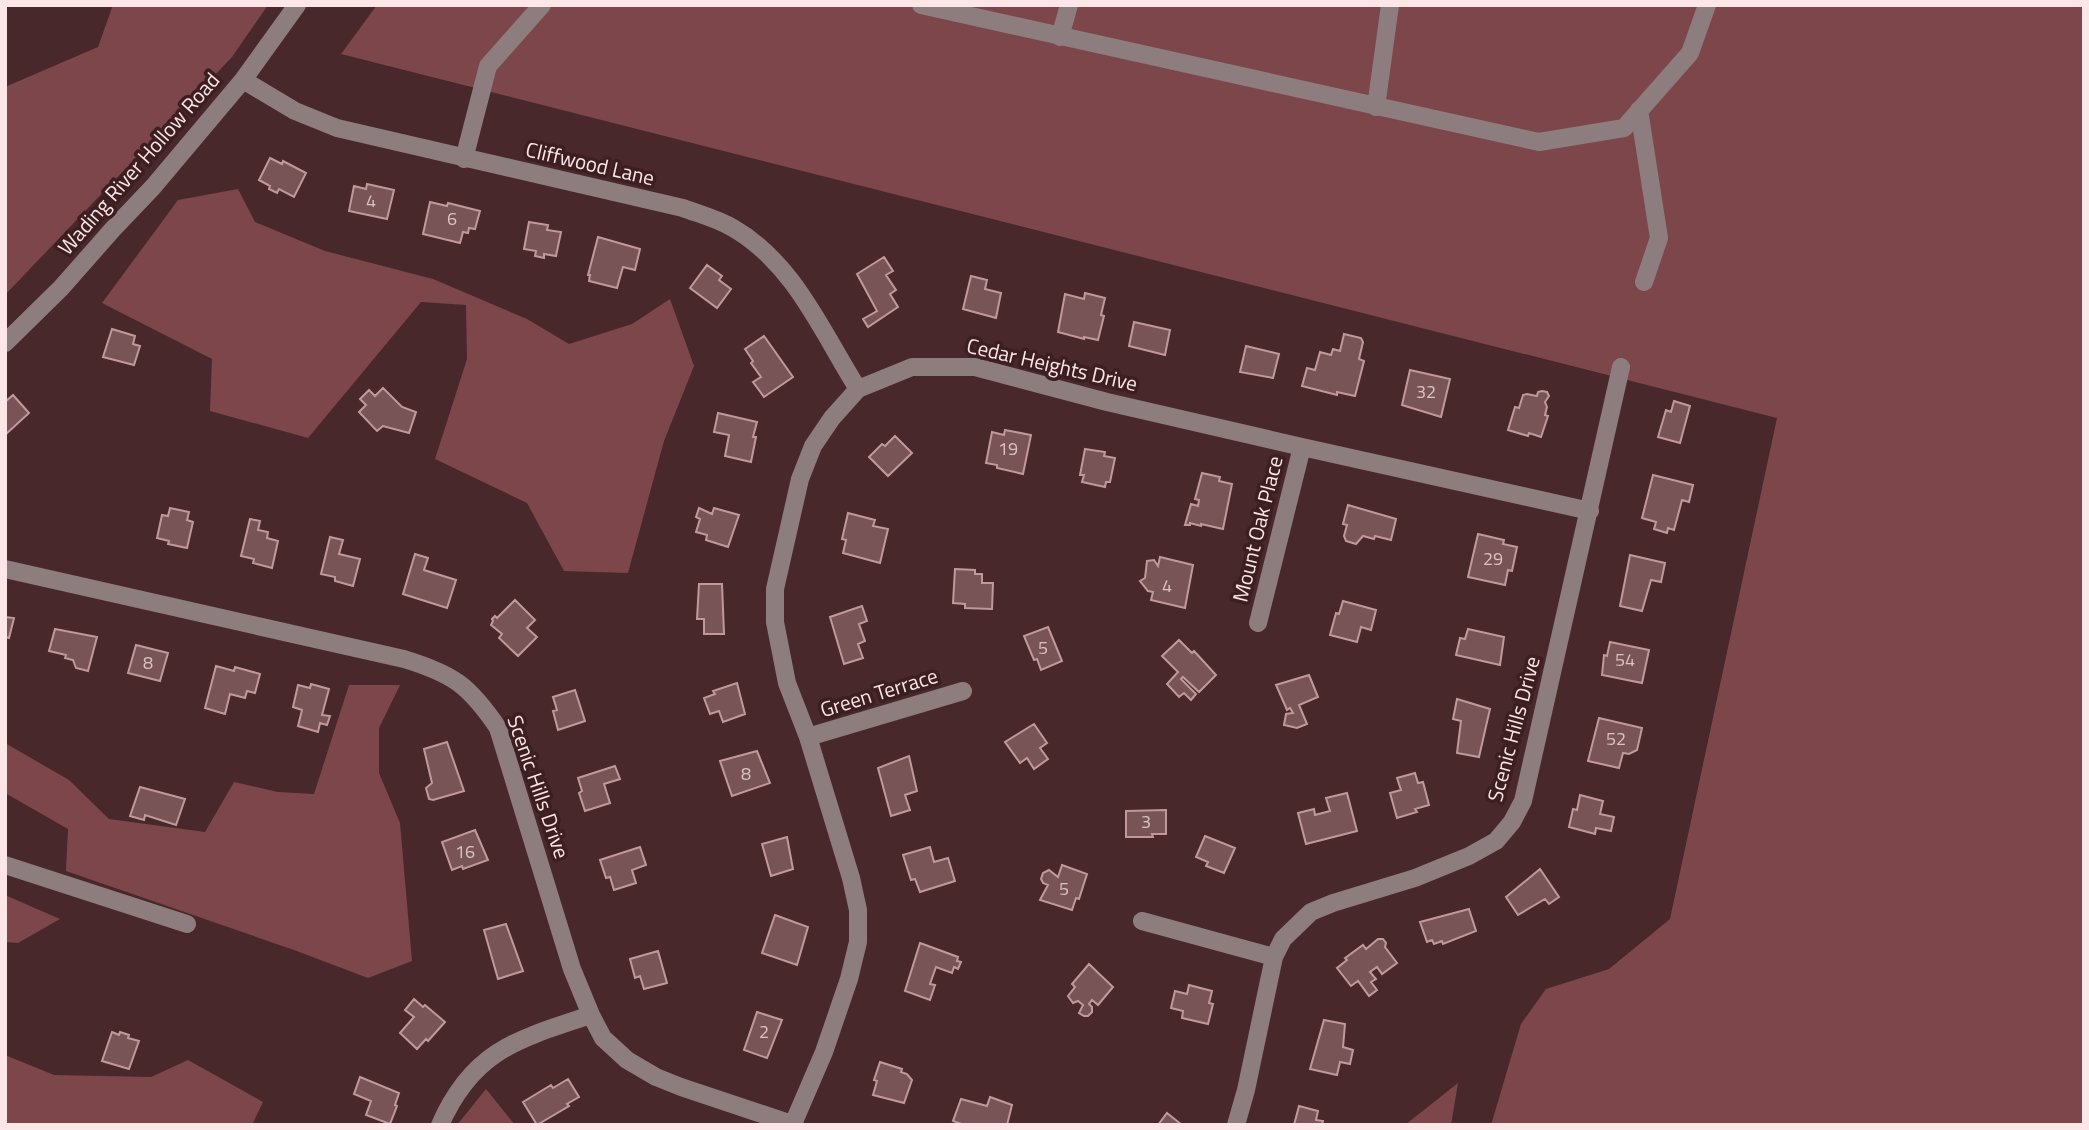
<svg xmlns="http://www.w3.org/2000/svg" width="2089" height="1130" font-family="'Titillium Web',sans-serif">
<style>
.forest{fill:#7d464b}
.building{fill:#785456;stroke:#c0999b;stroke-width:2}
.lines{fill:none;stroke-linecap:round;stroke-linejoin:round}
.minor{stroke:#8e7d7e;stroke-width:18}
.labels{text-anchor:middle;stroke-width:7;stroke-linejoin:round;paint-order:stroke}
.number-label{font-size:18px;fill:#dbc2c3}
.street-label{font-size:21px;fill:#fce6e7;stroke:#3d1f21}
</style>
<rect width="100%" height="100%" fill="#48282b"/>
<!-- forest -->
<path class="forest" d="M 113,5 L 268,5 L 232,57 L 5,295 L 5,87 L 98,47 Z
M 377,5 L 2084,5 L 2084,1125 L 1491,1125 L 1521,1024 L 1546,989 L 1609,969 L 1670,919 L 1777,418 L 341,54 Z
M 238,189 L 255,222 L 325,251 L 433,279 L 527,319 L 569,344 L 632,324 L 670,299 L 694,366 L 664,441 L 628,573 L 564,571 L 527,503 L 435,459 L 467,359 L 466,305 L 421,302 L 308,438 L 210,411 L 212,359 L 102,303 L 178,200 Z
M 349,685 L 400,685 L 379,728 L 379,773 L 400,823 L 412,961 L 368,978 L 294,950 L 66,871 L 68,829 L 5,793 L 5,743 L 69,780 L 109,819 L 205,832 L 234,782 L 278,792 L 314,794 Z
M 5,895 L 60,919 L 18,943 L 5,942 Z
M 5,1055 L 54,1075 L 151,1077 L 188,1060 L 263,1102 L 252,1125 L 5,1125 Z
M 1458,1083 L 1451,1125 L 1405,1125 Z
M 486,1089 L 515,1125 L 457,1125 Z"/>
<!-- building -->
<path class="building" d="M 270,158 L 282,164 L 283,161 L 306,173 L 294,197 L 279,189 L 277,193 L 269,189 L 270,186 L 259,180 Z
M 367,184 L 394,190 L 387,219 L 349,211 L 354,186 L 366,189 Z
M 430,202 L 447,206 L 448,203 L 480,211 L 475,229 L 469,228 L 468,233 L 463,232 L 460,243 L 423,234 Z
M 529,222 L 548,225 L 547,230 L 561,232 L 556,256 L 544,254 L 544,258 L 535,256 L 536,251 L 524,249 Z
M 598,237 L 640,249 L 635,270 L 623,267 L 617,288 L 589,281 L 590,275 L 588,275 Z
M 884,257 L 893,271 L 886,275 L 896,290 L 890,294 L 898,307 L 868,327 L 863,319 L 877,311 L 857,274 Z
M 707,265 L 722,276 L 719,280 L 731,289 L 717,308 L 690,288 Z
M 971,276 L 987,280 L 985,289 L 1001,293 L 996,318 L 963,309 Z
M 1085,293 L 1105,298 L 1101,315 L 1104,316 L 1098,340 L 1084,337 L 1084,339 L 1058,332 L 1065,294 L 1084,299 Z
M 1134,322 L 1170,330 L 1165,355 L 1129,346 Z
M 112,329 L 135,336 L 133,344 L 140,346 L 134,365 L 103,357 Z
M 1344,334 L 1361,338 L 1363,342 L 1359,359 L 1364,361 L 1355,396 L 1337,392 L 1337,395 L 1302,386 L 1307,368 L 1315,370 L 1320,352 L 1331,355 L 1333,349 L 1340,351 Z
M 764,336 L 793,377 L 764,397 L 753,382 L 761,377 L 751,363 L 753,361 L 745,349 Z
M 1246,346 L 1279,354 L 1273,378 L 1240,372 Z
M 1410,370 L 1450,379 L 1441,417 L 1402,405 Z
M 383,388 L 402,407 L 416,412 L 409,433 L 383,426 L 377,431 L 359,412 L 366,405 L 360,399 L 369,390 L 375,396 Z
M 1542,391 L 1547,392 L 1549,396 L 1545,402 L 1547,407 L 1545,415 L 1548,416 L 1541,437 L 1529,433 L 1528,436 L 1508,430 L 1515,407 L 1519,408 L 1523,395 L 1527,394 L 1537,396 L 1538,392 Z
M 13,395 L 29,413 L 5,435 L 5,402 Z
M 1674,401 L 1690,406 L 1680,443 L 1658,437 L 1666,410 L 1671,412 Z
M 718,413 L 757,422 L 753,437 L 756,437 L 751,462 L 725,456 L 729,435 L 714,432 Z
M 1005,430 L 1031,435 L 1023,474 L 997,468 L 997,465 L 986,463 L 992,432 L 1004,435 Z
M 895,436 L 912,453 L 888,476 L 869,457 L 882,444 L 885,446 Z
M 1085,449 L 1105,452 L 1104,456 L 1115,458 L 1110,482 L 1106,482 L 1105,487 L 1082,482 L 1084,475 L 1080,475 Z
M 1202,473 L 1220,477 L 1219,481 L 1232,484 L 1223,529 L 1201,524 L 1201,526 L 1190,523 L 1190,525 L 1185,525 L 1191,504 L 1198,506 L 1199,500 L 1195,499 Z
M 1653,475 L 1693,485 L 1689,502 L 1682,500 L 1674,530 L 1668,528 L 1667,533 L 1654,529 L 1656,522 L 1642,518 Z
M 1348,505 L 1396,519 L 1391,540 L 1375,536 L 1374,539 L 1363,536 L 1356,544 L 1346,541 L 1344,536 L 1347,525 L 1343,524 Z
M 170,508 L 189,512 L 187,520 L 193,522 L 187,548 L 168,544 L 169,541 L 157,538 L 162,515 L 168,516 Z
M 699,508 L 712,514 L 714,508 L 739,515 L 728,547 L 706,540 L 707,535 L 696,532 L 700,519 L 696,517 Z
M 848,513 L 875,520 L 873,526 L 888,529 L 880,563 L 843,553 L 846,540 L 842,539 Z
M 250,519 L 260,521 L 258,530 L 268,532 L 267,538 L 278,541 L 272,568 L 253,563 L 254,559 L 241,556 Z
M 1478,534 L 1504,540 L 1503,544 L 1517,547 L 1512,571 L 1508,570 L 1505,585 L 1468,577 Z
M 330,537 L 343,540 L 339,554 L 360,559 L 353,586 L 335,581 L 335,577 L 321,574 Z
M 415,554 L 428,558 L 424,570 L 456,580 L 447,608 L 403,594 Z
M 1630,555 L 1665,563 L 1661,582 L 1651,580 L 1642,611 L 1620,606 Z
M 1160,557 L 1193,565 L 1185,608 L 1151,600 L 1153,592 L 1148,591 L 1140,581 L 1145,578 L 1147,561 L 1154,560 L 1158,566 Z
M 955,569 L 975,570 L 975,574 L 982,574 L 982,583 L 993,583 L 992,609 L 965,608 L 965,604 L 953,603 Z
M 699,584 L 722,584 L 724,634 L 704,634 L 704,619 L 697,619 Z
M 515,600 L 535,620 L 527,628 L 537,637 L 518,656 L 499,638 L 502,634 L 491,625 L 493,621 L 492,619 L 495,616 L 497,618 Z
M 1343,601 L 1376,610 L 1371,630 L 1361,627 L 1357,642 L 1330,635 L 1336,613 L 1339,614 Z
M 862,606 L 867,621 L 859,624 L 865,641 L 858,644 L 863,658 L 844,664 L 830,617 Z
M 5,617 L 14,618 L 9,638 L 5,637 Z
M 1048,627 L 1062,661 L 1041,670 L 1037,659 L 1034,660 L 1024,636 Z
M 55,629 L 97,637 L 88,671 L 76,668 L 73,660 L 65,658 L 66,655 L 49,651 Z
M 1468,629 L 1504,637 L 1500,665 L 1456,655 L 1460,638 L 1465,639 Z
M 1179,640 L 1192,653 L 1194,651 L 1216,675 L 1199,692 L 1183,677 L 1181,679 L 1196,694 L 1191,700 L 1184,693 L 1179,697 L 1167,684 L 1178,672 L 1162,656 Z
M 1610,642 L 1649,650 L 1642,683 L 1602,675 L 1604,655 L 1607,656 Z
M 136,645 L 168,653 L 160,681 L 128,673 Z
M 216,666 L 234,671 L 235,667 L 260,674 L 255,693 L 247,691 L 245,698 L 230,694 L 225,714 L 205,708 Z
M 1309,675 L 1318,697 L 1299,705 L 1307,724 L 1297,728 L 1284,725 L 1286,714 L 1293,713 L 1290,708 L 1287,710 L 1276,685 Z
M 737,683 L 745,714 L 723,722 L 719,711 L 710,714 L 704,698 L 715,694 L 713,691 Z
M 311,684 L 329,689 L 322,715 L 330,716 L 327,725 L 320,723 L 318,732 L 298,726 L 302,710 L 293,707 L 298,685 L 310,688 Z
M 575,690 L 585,721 L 558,730 L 553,711 L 557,710 L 553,697 Z
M 1457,699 L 1490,709 L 1479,757 L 1457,753 L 1461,721 L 1453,719 Z
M 1599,718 L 1642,728 L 1637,750 L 1629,754 L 1623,753 L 1619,768 L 1588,761 Z
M 1034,724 L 1047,743 L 1040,748 L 1048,759 L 1034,769 L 1027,758 L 1020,763 L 1005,742 Z
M 447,742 L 464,791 L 433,800 L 429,799 L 426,788 L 432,783 L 424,749 Z
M 757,751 L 770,783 L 732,796 L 720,761 Z
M 909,756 L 917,791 L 905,795 L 910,810 L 891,816 L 878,768 Z
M 615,766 L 620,779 L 604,784 L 610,803 L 585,811 L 579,793 L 582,791 L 578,778 Z
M 1415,773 L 1418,783 L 1423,782 L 1429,805 L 1415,809 L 1417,812 L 1397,818 L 1390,793 L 1401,790 L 1397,778 Z
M 140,787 L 185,799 L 176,825 L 145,815 L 144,820 L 130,816 Z
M 1347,793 L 1357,831 L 1306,844 L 1298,813 L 1314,809 L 1315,815 L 1330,811 L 1326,798 Z
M 1580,795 L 1603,801 L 1600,814 L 1614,817 L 1611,831 L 1596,828 L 1595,834 L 1569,827 L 1573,809 L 1577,810 Z
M 1166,810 L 1166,834 L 1152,834 L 1153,837 L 1126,837 L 1126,811 Z
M 475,830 L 488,860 L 463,869 L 462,866 L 452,870 L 442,842 Z
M 1205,836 L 1235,848 L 1224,873 L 1206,866 L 1208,862 L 1196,857 Z
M 787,837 L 793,869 L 771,876 L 762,844 Z
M 640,847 L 646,865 L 632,870 L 636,883 L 614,890 L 610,877 L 606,878 L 600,860 Z
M 930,847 L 934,862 L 948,858 L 955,881 L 920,892 L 915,879 L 911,880 L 903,855 Z
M 1062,865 L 1087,874 L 1079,899 L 1076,898 L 1072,910 L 1040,900 L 1048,885 L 1043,883 L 1041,879 L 1043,873 L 1049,870 L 1058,877 Z
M 1540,869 L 1559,897 L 1549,904 L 1545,899 L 1518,915 L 1506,897 Z
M 1469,909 L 1476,931 L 1443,944 L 1442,941 L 1434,944 L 1432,940 L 1427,942 L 1420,922 Z
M 775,915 L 808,927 L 797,965 L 762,953 Z
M 506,924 L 523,971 L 498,979 L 484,930 Z
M 1378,939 L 1383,939 L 1386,943 L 1385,947 L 1397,963 L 1382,974 L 1377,967 L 1370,972 L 1376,979 L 1371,982 L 1377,990 L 1369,996 L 1358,981 L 1351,986 L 1337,968 L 1347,960 L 1345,958 L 1363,945 L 1366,949 Z
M 920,943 L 958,957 L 957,961 L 961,962 L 958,969 L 954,967 L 952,973 L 936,967 L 930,984 L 935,985 L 930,1000 L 905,991 Z
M 658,951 L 667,983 L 644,989 L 640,976 L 635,978 L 630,959 Z
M 1089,964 L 1113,987 L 1098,1005 L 1092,1000 L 1089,1004 L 1092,1007 L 1092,1012 L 1088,1016 L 1084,1016 L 1079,1013 L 1083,1005 L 1078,1001 L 1073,1003 L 1068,996 L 1075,987 L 1072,984 Z
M 1189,985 L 1212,991 L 1209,1003 L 1213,1004 L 1208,1024 L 1182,1018 L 1183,1011 L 1171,1008 L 1175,991 L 1187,994 Z
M 414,999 L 423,1007 L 425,1005 L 445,1022 L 428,1041 L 426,1039 L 417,1049 L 400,1033 L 414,1017 L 405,1010 Z
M 757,1012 L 782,1020 L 767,1058 L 744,1050 Z
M 1324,1020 L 1345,1024 L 1343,1047 L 1353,1050 L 1350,1064 L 1340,1062 L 1337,1075 L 1310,1069 Z
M 112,1032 L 119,1035 L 120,1032 L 129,1035 L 128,1038 L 139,1041 L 129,1069 L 102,1061 Z
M 880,1062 L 902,1069 L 901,1072 L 907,1074 L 912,1080 L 904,1103 L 873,1095 L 877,1081 L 874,1080 Z
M 360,1077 L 399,1093 L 395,1105 L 397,1106 L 390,1124 L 366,1115 L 371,1101 L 354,1094 Z
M 568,1079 L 579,1097 L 567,1104 L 569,1106 L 537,1125 L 523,1102 L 551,1085 L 553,1088 Z
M 990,1097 L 1012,1105 L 1007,1125 L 964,1125 L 953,1121 L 961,1099 L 987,1106 Z
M 1299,1106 L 1318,1111 L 1316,1120 L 1323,1121 L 1322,1125 L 1294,1125 Z
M 1167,1113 L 1182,1125 L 1158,1125 Z"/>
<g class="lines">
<!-- minor -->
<path class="minor" d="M 921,5 L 1539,142 L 1624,128 L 1690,53 L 1707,5
M 1060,37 L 1069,5
M 243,80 L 295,111 L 337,128 L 683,208 C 699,214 718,219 733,228 C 794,263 822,332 858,389
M 1376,107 L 1390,5
M 1639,110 L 1659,238 L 1644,282
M 464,159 L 488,66 L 542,5
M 5,343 L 61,288 L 113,229 L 153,187 L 243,80 L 297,5
M 5,569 L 404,659 C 453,674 469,685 498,728 L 572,969 L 591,1015 L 603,1038 L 627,1060 L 656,1077 L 681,1087 L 795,1125
M 1258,623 L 1302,447
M 808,737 L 963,691
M 5,865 L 187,924
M 1142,921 L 1274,957
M 793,1124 L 824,1052 L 849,979 L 858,942 L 858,910 L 851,878 L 808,737 L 787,683 L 775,622 L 775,589 L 800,479 L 813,446 L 832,418 L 858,389 L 912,367 L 975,367 L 1107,402 L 1302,447 L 1590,511
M 440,1125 C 473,1050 518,1039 591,1015
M 1236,1125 L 1246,1090 L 1274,957 L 1283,939 L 1311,912 L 1333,903 L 1415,878 L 1469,856 L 1496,841 L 1512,822 L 1523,801 L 1621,367"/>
</g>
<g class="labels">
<!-- number labels -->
<g class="number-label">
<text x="371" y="207">4</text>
<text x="452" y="225">6</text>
<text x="1426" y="398">32</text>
<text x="1008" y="455">19</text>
<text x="1493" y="565">29</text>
<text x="1167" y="592">4</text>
<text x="1043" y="654">5</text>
<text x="1625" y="666">54</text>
<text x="148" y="669">8</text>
<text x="1616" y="745">52</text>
<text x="746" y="780">8</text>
<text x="1146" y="828">3</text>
<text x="465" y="858">16</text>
<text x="1064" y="895">5</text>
<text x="764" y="1038">2</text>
</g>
<!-- street labels -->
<g class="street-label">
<text transform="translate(139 164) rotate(-49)" y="7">Wading River Hollow Road</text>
<text transform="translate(590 164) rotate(13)" y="7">Cliffwood Lane</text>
<text transform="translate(1052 365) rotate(13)" y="7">Cedar Heights Drive</text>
<text transform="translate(1258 529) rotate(-76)" y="7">Mount Oak Place</text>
<text transform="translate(879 693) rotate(-17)" y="7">Green Terrace</text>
<text transform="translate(1514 729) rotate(-75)" y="7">Scenic Hills Drive</text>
<text transform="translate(538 787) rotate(71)" y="7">Scenic Hills Drive</text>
</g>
</g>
<!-- border -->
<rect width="2089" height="1130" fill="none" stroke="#fce6e7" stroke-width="14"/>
</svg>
